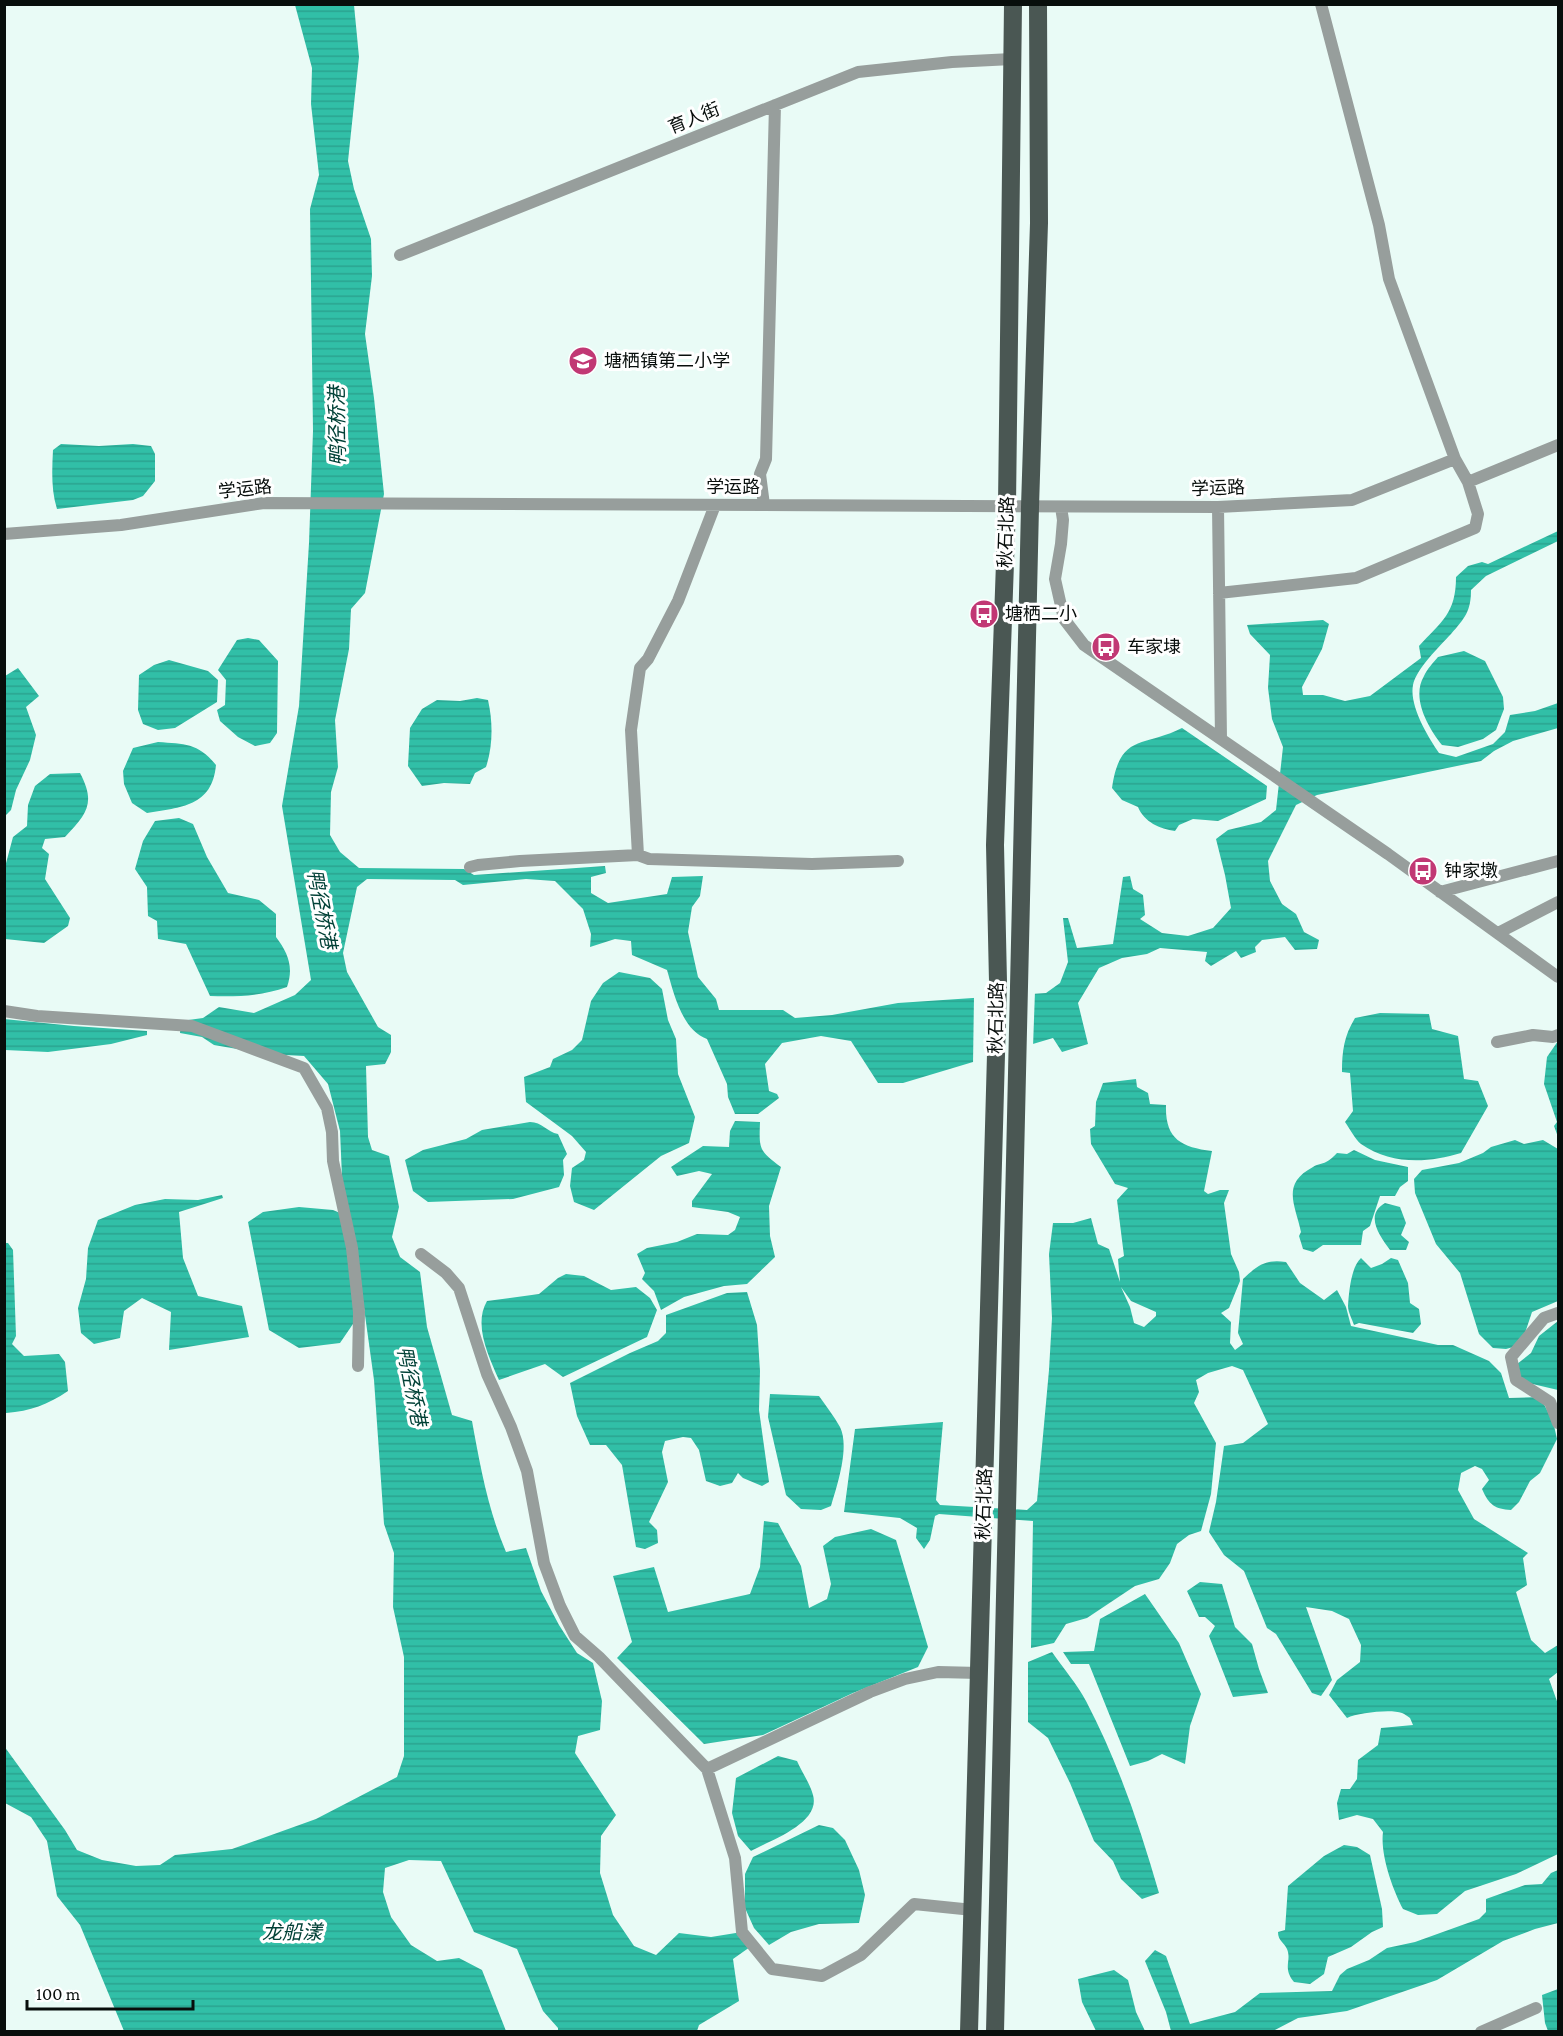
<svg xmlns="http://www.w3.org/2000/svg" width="1563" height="2036" font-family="'Crimson Pro','Noto Sans SC',serif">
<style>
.water{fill:url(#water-rules);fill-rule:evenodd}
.pier{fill:#e9fbf6}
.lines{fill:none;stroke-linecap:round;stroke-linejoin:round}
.street{stroke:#979e9c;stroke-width:12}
.primary{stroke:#4a5753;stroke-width:18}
.labels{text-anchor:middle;stroke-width:6;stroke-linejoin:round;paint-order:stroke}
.street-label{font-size:18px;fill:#080e0c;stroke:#fff}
.poi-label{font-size:18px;fill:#080e0c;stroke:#fff;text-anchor:start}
.water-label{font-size:20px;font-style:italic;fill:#024137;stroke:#fff}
</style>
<defs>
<pattern id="water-rules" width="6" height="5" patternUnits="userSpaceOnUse" patternTransform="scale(1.5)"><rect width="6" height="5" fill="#31bfa7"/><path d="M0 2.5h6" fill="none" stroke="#2aa38f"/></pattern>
</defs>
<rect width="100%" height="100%" fill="#e9fbf6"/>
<!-- water -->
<path class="water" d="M 295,5 L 354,5 L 359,57 L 348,161 L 354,189 L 371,239 L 372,276 L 365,334 L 374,398 L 384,494 L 365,593 L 351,609 L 349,649 L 335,720 L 338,767 L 331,792 L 330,835 L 340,852 L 359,868 L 464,869 L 474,875 L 605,866 L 606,873 L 591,877 L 591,893 L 608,903 L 667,894 L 672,877 L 703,876 L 700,896 L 692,907 L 688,932 L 698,977 L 716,999 L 719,1010 L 783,1010 L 795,1018 L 832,1015 L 898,1003 L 1046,993 L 1060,983 L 1068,962 L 1063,918 L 1068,918 L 1077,948 L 1113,944 L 1123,877 L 1130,876 L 1133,889 L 1143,895 L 1145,915 L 1140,919 L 1162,933 L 1188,936 L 1213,928 L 1231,908 L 1225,875 L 1216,839 L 1228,830 L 1261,822 L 1276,810 L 1283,747 L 1272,719 L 1268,688 L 1270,655 L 1250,634 L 1247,625 L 1323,620 L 1329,624 L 1322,649 L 1302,687 L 1303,695 L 1323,695 L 1345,701 L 1370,696 L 1421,658 L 1419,646 C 1442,621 1456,613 1456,577 L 1468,566 L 1482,562 L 1488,564 L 1558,531 L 1558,541 L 1486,576 L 1471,590 C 1471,611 1465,618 1451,634 C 1440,646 1416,669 1413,685 C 1409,706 1428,737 1439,753 L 1456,757 L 1493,744 L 1505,732 L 1510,715 L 1535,711 L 1558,703 L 1558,728 L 1513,741 L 1494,751 L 1481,761 L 1317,795 L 1296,805 L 1268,861 L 1270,881 L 1282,904 L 1296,914 L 1304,932 L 1319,940 L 1317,949 L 1295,950 L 1285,937 L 1262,940 L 1255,947 L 1256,952 L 1241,958 L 1236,951 L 1211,966 L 1205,961 L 1207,952 L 1160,948 L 1147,954 L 1122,958 L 1099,968 L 1078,1003 L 1088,1044 L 1062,1052 L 1053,1038 L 903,1083 L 878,1083 L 851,1041 L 821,1036 L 782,1043 L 765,1064 L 769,1091 L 777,1094 L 779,1098 L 758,1114 L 735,1114 L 728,1097 L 727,1084 L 707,1039 C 682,1030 674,994 667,970 L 632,955 L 631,941 L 615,939 L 590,947 L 591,934 L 583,909 L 555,881 L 526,879 L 463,885 L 455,880 L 367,879 L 357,887 L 343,953 L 347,972 L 378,1027 L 391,1035 L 391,1052 L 385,1064 L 366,1066 L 368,1137 L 372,1150 L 389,1156 L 399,1207 L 392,1237 L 400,1257 L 420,1272 L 427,1327 L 452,1415 L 472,1421 C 480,1465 488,1510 506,1552 L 526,1548 L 541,1591 L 559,1625 L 577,1653 L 593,1663 L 602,1701 L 600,1730 L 578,1736 L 575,1753 L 616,1815 L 601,1836 L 600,1873 L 613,1915 L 634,1946 L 656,1955 L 679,1933 L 711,1937 L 742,1932 L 750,1947 L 733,1959 L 739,2001 L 699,2025 L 697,2031 L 558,2031 L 558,2028 L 543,2011 L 517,1949 L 474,1932 L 441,1861 L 409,1860 L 385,1868 L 383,1892 L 391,1917 L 411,1945 L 437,1961 L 459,1958 L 482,1970 L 506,2031 L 124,2031 L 80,1925 L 57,1896 L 47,1841 L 31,1817 L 5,1803 L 4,1746 L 65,1830 L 77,1850 L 102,1860 L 136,1866 L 160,1865 L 175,1855 L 232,1849 L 316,1819 L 397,1777 L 404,1756 L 404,1657 L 393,1607 L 394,1553 L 384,1524 L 374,1380 L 357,1257 L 342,1177 L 340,1131 L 328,1084 L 304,1056 L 266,1054 L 214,1045 L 202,1037 L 180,1033 L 181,1021 L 203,1018 L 219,1007 L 254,1013 L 295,995 L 311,980 L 282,806 L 299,706 L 309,543 L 313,431 L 310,209 L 319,175 L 311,104 L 312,68 Z
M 61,444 L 99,446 L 133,444 L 151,446 L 155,454 L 155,481 L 143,496 L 133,500 L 57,509 C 51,490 52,470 53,450 Z
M 248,638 L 259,640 L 278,661 L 277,733 L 270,743 L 255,746 L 238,737 L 220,721 L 217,710 L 225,705 L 226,680 L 218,670 L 237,640 Z
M 1464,651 L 1485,661 L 1503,697 L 1504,709 L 1496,730 L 1483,739 L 1458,747 L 1442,745 C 1428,727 1411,698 1424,676 C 1427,669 1433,663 1438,657 Z
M 169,660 L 208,671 L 218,680 L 217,702 L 175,728 L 158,730 L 143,724 L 138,710 L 139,675 L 154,665 Z
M 18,668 L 39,696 L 26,707 L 36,735 L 30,760 L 16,790 L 11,810 L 5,816 L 5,676 Z
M 477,698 L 488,700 C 493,722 493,746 486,767 L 475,773 L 470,784 L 444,783 L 422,786 L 408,766 L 410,728 L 422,709 L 437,700 L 460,701 Z
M 1182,728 L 1267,786 L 1266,799 L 1218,821 L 1193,819 L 1179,825 L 1175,831 C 1160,829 1144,822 1138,807 L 1122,800 L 1112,788 C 1120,733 1142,748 1182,728 Z
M 158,742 C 185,744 198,743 216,765 C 212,807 181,807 147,813 L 132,803 L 124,784 L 123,771 L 133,748 Z
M 80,773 C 96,803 87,814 65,837 L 45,839 L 42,848 L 49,854 L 45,879 L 70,918 L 68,926 L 44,943 L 5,939 L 5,867 L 13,837 L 27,826 L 28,805 L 35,786 L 50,774 Z
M 179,818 L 193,824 L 207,857 L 228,893 L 259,900 L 276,914 L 276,937 C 288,953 294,967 287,987 C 261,996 237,997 210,996 L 186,944 L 158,939 L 157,921 L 148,916 L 147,887 L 135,869 L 143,841 L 155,821 Z
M 619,972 L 650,978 L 662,989 L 668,1020 L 676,1039 L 678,1074 L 695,1117 L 689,1143 L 661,1156 L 594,1210 L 574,1202 L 570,1186 L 572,1168 L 584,1160 L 586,1152 L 572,1136 L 526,1102 L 524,1077 L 550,1067 L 553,1059 L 572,1050 L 582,1040 L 591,1001 L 603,983 Z
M 1380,1013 L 1429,1014 L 1432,1029 L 1458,1036 L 1464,1079 L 1478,1081 L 1488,1106 L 1461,1153 C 1428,1163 1391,1165 1361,1144 C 1355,1139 1350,1129 1345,1122 L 1353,1111 L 1350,1073 L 1342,1072 C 1342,1051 1344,1036 1355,1018 Z
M 4,1019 L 74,1026 L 147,1031 L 147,1035 L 111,1044 L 48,1052 L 5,1050 Z
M 1558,1041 L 1558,1137 L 1554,1126 L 1557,1122 L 1544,1084 L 1547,1057 Z
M 1136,1079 L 1137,1087 L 1148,1093 L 1150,1104 L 1166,1105 C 1165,1139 1181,1147 1212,1151 L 1204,1191 L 1208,1194 L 1220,1190 L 1229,1190 L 1224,1203 L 1231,1254 L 1239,1272 L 1240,1281 L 1229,1308 L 1221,1313 L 1231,1322 L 1230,1343 L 1235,1350 L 1243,1344 L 1238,1333 L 1243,1279 C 1258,1265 1266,1259 1286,1262 L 1300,1283 L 1324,1300 L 1337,1290 L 1346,1307 L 1351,1326 L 1438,1345 L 1453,1345 L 1489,1361 L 1501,1373 L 1509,1398 L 1540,1397 L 1553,1421 L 1557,1439 L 1540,1473 L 1530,1481 L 1519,1502 L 1511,1510 C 1495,1509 1489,1505 1482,1489 L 1489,1480 L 1482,1469 L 1475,1466 L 1461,1473 L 1458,1490 L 1474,1519 L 1528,1553 L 1523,1558 L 1527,1585 L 1516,1592 L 1531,1640 L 1545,1653 L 1558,1645 L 1558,1672 L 1549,1679 L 1558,1704 L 1558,1854 L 1516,1874 L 1465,1891 L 1437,1914 L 1418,1915 L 1403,1909 C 1393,1890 1380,1855 1383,1832 L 1373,1819 L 1357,1815 L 1339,1820 L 1337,1803 L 1341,1789 L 1350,1789 L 1357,1779 L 1358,1760 L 1378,1745 L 1381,1728 L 1413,1725 L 1410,1718 C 1407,1716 1405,1714 1402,1713 C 1390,1709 1358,1713 1347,1718 L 1329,1695 L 1337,1680 L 1360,1662 L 1361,1645 L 1349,1619 L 1332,1611 L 1306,1607 L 1332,1680 L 1321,1696 L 1312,1693 L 1276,1634 L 1267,1628 L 1244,1571 L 1224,1555 L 1209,1532 L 1216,1502 L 1224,1446 L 1243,1443 L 1268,1424 L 1243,1370 L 1232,1366 L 1208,1373 L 1196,1380 L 1199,1392 L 1194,1403 L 1216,1443 L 1211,1494 L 1201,1531 L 1189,1535 L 1177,1544 L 1170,1563 L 1159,1579 L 1135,1586 L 1087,1618 L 1066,1624 L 1054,1643 L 1031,1648 L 1033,1521 L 939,1514 L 935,1516 L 930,1540 L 924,1549 L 916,1538 L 917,1528 L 900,1518 L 844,1512 L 855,1429 L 943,1422 L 936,1500 L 940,1505 L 1027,1510 L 1037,1501 L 1049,1370 L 1052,1318 L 1049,1254 L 1053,1223 L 1073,1223 L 1091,1218 L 1098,1244 L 1109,1249 L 1120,1282 L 1118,1259 L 1124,1256 L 1117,1200 L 1128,1188 L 1115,1184 L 1091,1144 L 1090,1129 L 1095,1126 L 1096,1102 L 1103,1083 ZM 1121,1287 L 1131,1301 L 1156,1312 L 1156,1316 L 1144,1327 L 1134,1323 L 1130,1307 Z
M 735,1121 L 760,1122 C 759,1150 759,1150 781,1167 L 769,1206 L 770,1236 L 775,1257 L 747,1284 L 724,1286 L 684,1297 L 661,1310 L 654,1291 L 642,1279 L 645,1273 L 637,1254 L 647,1248 L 677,1242 L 697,1234 L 728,1235 L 735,1230 L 740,1217 L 728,1212 L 692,1207 L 692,1201 L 712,1174 L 699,1171 L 677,1176 L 671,1167 L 703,1146 L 729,1147 L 730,1131 Z
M 530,1122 C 542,1122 547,1132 558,1134 L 567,1154 L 563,1160 L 564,1175 L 559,1187 L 513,1199 L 428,1202 L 413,1191 L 405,1160 L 423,1150 L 466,1139 L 482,1130 Z
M 1515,1140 L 1524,1144 L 1543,1140 L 1558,1149 L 1558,1301 L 1532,1312 L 1521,1345 L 1506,1349 L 1493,1348 L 1479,1334 L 1460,1273 L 1436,1244 L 1415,1193 L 1414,1179 L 1422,1170 L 1459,1163 L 1483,1153 L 1491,1147 Z
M 1354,1150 L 1375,1160 L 1408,1167 L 1408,1181 L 1400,1187 L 1395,1196 L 1380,1196 L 1370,1226 L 1363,1231 L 1361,1245 L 1323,1245 L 1313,1252 L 1303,1249 L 1299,1236 L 1301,1232 C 1295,1204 1281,1184 1313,1167 C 1317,1164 1322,1164 1326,1162 C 1330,1160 1334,1156 1337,1153 L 1347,1154 Z
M 222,1195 L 223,1198 L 179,1212 L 183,1258 L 198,1296 L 242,1306 L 249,1337 L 169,1350 L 171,1312 L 142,1298 L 124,1311 L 120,1338 L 94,1344 L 81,1333 L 78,1308 L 86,1279 L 88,1248 L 98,1220 L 135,1205 L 165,1199 L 198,1200 Z
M 1385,1203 L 1400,1207 L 1406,1223 L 1401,1235 L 1409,1242 L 1406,1250 L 1390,1250 C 1380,1236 1364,1215 1385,1203 Z
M 299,1207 L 333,1210 L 340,1213 L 348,1249 L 355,1321 L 340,1343 L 299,1348 L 269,1330 L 248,1222 L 263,1212 Z
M 4,1243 L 8,1243 L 13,1250 L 16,1336 L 12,1344 L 24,1356 L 59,1354 L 65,1362 L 68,1391 C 47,1405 31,1411 6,1413 L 4,1412 Z
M 1361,1258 L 1371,1268 L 1382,1264 L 1391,1258 L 1398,1260 L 1408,1283 L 1410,1303 L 1419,1309 L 1421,1324 L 1413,1333 L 1359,1323 L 1354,1325 C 1352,1319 1348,1312 1348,1306 C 1349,1292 1351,1267 1361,1258 Z
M 566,1274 L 584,1276 L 611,1290 L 636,1287 L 650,1298 L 657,1310 L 647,1337 L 563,1377 L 545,1364 L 499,1380 C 489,1357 473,1325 487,1301 L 539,1294 L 558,1278 Z
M 747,1292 L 757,1325 L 760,1371 L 759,1410 L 769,1482 L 762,1486 L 743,1478 L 738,1473 L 732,1483 L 720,1486 L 706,1481 L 699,1450 L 691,1438 L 683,1437 L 665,1441 L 662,1452 L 668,1482 L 649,1522 L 657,1530 L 658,1543 L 645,1549 L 636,1547 L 622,1465 L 606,1445 L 590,1445 L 577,1416 L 570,1383 L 630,1353 L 658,1341 L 666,1333 L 666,1315 L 727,1293 Z
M 1558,1321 L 1558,1390 L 1516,1380 L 1512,1368 L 1531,1353 L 1539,1336 Z
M 770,1394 L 819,1396 C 826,1406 834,1416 840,1427 C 850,1447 837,1486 831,1506 L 821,1510 L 801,1509 L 786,1495 L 768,1417 Z
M 764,1521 L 778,1523 L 801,1566 L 809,1608 L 827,1599 L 831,1584 L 823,1546 L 835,1537 L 871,1529 L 896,1540 L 928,1647 L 918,1667 L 853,1693 L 763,1735 L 704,1744 L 617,1658 L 632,1642 L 613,1576 L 654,1567 L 668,1612 L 750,1594 L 760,1567 Z
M 1200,1582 L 1222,1584 L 1235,1627 L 1252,1644 L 1259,1669 L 1268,1693 L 1233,1697 L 1209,1636 L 1215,1626 L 1205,1617 L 1199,1617 L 1187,1591 Z
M 1145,1594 L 1179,1643 L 1201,1694 L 1190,1726 L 1185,1764 L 1162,1754 L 1148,1761 L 1130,1766 L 1089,1664 L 1071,1664 L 1063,1652 L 1094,1651 L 1100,1619 Z
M 1052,1652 C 1063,1668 1077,1684 1086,1701 C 1118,1762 1140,1827 1159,1893 L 1142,1899 L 1121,1879 L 1113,1861 L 1094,1841 L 1070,1783 L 1048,1738 L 1028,1722 L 1028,1662 Z
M 778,1756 L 797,1761 C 802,1772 810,1784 813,1795 C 821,1823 771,1840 751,1851 L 738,1836 L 732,1813 L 736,1778 Z
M 819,1825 L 833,1828 L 845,1840 L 859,1870 L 865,1895 L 859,1923 L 819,1924 L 791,1932 L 769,1945 L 754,1928 L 745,1908 L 745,1874 L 753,1857 Z
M 1344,1845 L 1357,1847 L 1370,1855 L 1382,1909 L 1383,1927 L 1372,1932 L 1351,1947 L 1328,1957 L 1324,1974 L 1310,1984 L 1294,1982 C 1282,1967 1292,1961 1287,1949 C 1284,1942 1278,1941 1278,1932 L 1285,1930 L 1288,1886 L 1324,1856 Z
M 1558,1870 L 1558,1923 L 1535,1929 L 1503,1941 L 1437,1980 L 1347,2011 L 1298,2018 L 1273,2031 L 1171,2031 L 1166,2012 L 1145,1961 L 1155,1950 L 1166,1956 L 1190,2024 L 1235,2012 L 1260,1993 L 1332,1991 L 1340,1975 L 1347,1969 L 1369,1960 L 1387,1948 L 1415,1942 L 1479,1919 L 1486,1912 L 1486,1899 L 1525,1885 L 1542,1884 L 1551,1873 Z
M 1114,1970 L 1128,1980 L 1136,2012 L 1145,2031 L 1096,2031 L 1082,2002 L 1078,1979 Z
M 1558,1989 L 1558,2031 L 1548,2031 L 1545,2023 L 1542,1995 Z"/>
<!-- pier -->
<path class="pier" d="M 1035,991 L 1033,1047 L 973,1065 L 974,996 Z"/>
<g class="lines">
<!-- street -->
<path class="street" d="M 400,255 L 858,72 L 952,62 L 1012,59
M 1468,482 L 1558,445
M 764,505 L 760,474 L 766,459 L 775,105
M 1061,507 L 1063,520 L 1061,544 L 1055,579 L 1064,619 L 1084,645 L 1388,854 L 1558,977
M 1218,507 L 1221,739
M 4,534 L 121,525 L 264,503 L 1218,507 L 1352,500 L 1455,459
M 1219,593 L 1356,578 L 1475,528 L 1478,514 L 1468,482 L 1455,459 L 1389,279 L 1379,225 L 1321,4
M 638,855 L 631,730 L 640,668 L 648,659 L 678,601 L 715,505
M 470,867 L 478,865 L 520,861 L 638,855 L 649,859 L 812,864 L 898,861
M 1440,892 L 1558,861
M 1498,933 L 1558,902
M 4,1011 L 37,1016 L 192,1026 L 304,1068 L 327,1108 L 332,1132 L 333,1161 L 352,1248 L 359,1312 L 358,1366
M 1497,1042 L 1533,1035 L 1553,1037 L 1558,1035
M 421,1254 L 446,1273 L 459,1288 L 487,1374 L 511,1427 L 527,1471 L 544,1563 L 560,1606 L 575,1636 L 599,1657 L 707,1769 L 735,1858 L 742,1932 L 772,1969 L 822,1976 L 861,1955 L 914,1904 L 973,1910
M 1558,1313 L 1544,1318 L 1511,1357 L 1516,1380 L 1550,1402 L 1558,1423
M 707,1769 L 870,1692 L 905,1679 L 938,1672 L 979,1673
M 1481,2032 L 1536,2008"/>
<!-- primary -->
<path class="primary" d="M 969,2032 L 998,982 L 995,845 L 1007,506 L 1013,4
M 995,2032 L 1030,507 L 1039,223 L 1038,4"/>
</g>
<!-- icons -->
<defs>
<g id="school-disc" transform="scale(1.5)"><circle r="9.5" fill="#c13874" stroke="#fff"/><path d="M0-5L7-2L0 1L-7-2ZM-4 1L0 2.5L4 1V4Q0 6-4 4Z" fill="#fff"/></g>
<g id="bus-disc" transform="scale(1.5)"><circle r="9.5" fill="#c13874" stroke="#fff"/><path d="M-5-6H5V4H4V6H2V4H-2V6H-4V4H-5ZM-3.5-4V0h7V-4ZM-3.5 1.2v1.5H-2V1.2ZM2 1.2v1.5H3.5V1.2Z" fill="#fff"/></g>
</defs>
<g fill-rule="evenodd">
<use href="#school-disc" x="583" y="361"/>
<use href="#bus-disc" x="984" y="614"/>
<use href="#bus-disc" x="1106" y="647"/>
<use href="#bus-disc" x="1423" y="871"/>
</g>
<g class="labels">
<!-- street labels -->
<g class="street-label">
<text transform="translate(694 118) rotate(-22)" y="6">育人街</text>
<text x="733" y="493">学运路</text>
<text transform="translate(1218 488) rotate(-2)" y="6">学运路</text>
<text transform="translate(245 489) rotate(-6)" y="6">学运路</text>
<text transform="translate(1006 532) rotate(-88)" y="6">秋石北路</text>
<text transform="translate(996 1018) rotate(-89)" y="6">秋石北路</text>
<text transform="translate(984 1504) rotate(-88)" y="6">秋石北路</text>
</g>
<!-- poi labels -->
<g class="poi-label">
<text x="604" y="367">塘栖镇第二小学</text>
<text x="1005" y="620">塘栖二小</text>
<text x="1127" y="653">车家埭</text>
<text x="1444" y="877">钟家墩</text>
</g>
<!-- water labels -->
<g class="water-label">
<text transform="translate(337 426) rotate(-91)" y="7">鸭径桥港</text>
<text transform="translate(322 909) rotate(79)" y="7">鸭径桥港</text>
<text transform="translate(412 1386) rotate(79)" y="7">鸭径桥港</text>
<text x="292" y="1939">龙船漾</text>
</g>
</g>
<!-- border -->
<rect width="1563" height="2036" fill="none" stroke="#080e0c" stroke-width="12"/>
<!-- scale -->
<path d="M27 2000v9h166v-9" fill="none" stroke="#080e0c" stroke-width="3"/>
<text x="36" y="2000" font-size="18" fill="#080e0c" stroke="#ffffff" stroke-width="4.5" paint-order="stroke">100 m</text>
</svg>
